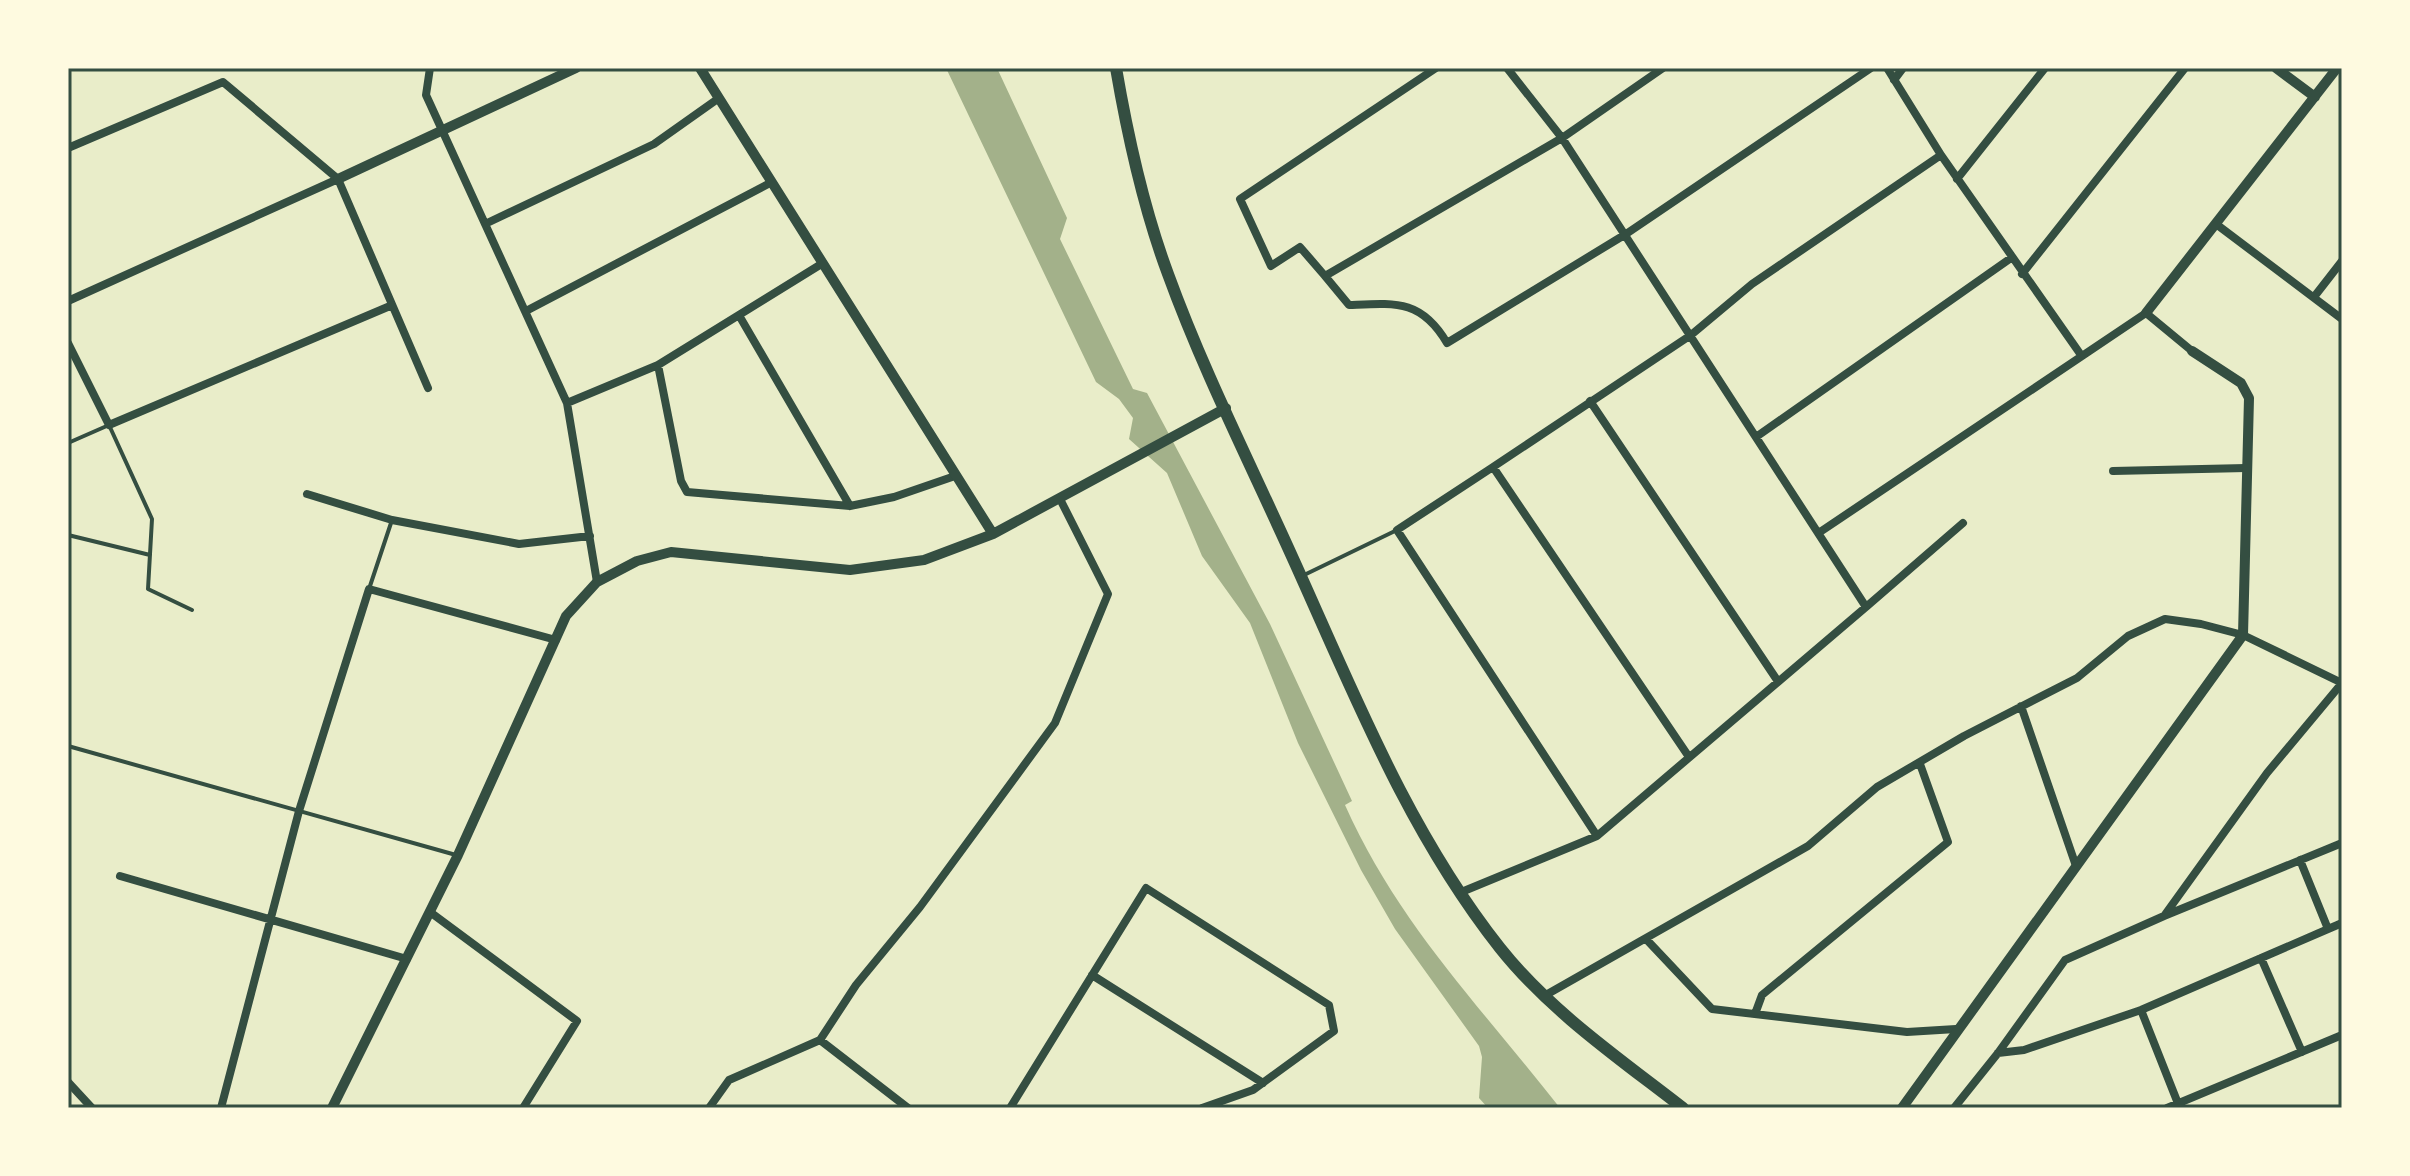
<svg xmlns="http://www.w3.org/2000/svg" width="2410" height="1176" font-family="'Work Sans',sans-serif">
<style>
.water{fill:#a3b18a}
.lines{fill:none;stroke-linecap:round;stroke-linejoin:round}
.service{stroke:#344e41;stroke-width:4}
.minor{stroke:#344e41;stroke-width:8}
.tertiary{stroke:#344e41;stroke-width:10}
.primary{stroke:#344e41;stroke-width:12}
.neatline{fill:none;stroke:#344e41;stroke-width:3}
</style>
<rect width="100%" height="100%" fill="#e9edc9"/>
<!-- water -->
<path class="water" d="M 946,68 L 997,68 L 1067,218 L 1060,239 L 1133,389 L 1147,393 L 1270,624 L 1352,801 L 1345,805 C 1398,924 1481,1007 1560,1108 L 1488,1108 L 1479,1098 L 1482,1057 L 1479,1046 L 1395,929 L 1361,870 L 1298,743 L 1250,623 L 1202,556 L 1167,473 L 1129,439 L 1133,418 L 1119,399 L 1096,382 Z"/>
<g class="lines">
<!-- service -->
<path class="service" d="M 68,443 L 109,425 L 152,519 L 148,589 L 192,610
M 68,535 L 150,555
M 1302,576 L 1397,530
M 369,589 L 392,520
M 68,746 L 456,855"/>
<!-- minor -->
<path class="minor" d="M 430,68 L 426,95 L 567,403 L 597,582
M 1663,68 L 1562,138 L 1325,276 L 1349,305 C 1395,303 1421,299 1447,343 L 1626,234 L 1871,68
M 1887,68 L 1941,155 L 2081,355
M 1894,80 L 1903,68
M 68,148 L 223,82 L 338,179 L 428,388
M 1957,179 L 2045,68
M 485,224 L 654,144 L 719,98
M 2216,224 L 2342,319
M 2022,274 L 2185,68
M 1325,276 L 1300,247 L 1271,266 L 1240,199 L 1436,68
M 2314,297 L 2342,261
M 68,301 L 338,179
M 526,311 L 772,182
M 740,317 L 850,506
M 68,343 L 109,425 L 390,306
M 658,365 L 681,481 L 687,492 L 850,506 L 894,497 L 955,476
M 1590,401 L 1777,680
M 567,403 L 658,365 L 823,263
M 1756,437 L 2011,258
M 1493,467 L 1397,530 L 1597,836
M 2113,471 L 2246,468
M 307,494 L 392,520 L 519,544 L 590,536
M 1820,532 L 2146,313 L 2192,351
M 1866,607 L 1963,523
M 2342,683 L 2267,773 L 2164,916 L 2342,843
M 2021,706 L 2076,866
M 1689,757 L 1493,467 L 1691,335 L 1752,284 L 1941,155
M 2300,860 L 2328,929
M 120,876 L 407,959
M 1459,893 L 1597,836 L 1866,607 L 1562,138 L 1507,68
M 430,912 L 577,1021 L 523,1108
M 1646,939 L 1712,1009 L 1907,1032 L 1956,1029
M 2261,958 L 2302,1052
M 1092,975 L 1263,1083
M 1544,996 L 1808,846 L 1877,787 L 1964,736 L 2077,678 L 2128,636 L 2165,619 L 2201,624 L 2243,635 L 2342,683
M 2141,1010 L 2179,1106
M 1755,1014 L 1762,995 L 1948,842 L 1920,764
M 820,1040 L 908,1108
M 1998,1053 L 2024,1050 L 2141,1010 L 2342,923
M 68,1082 L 92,1108
M 221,1108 L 299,811 L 369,589 L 556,640
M 709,1108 L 729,1080 L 820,1040 L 856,985 L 920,907 L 1055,723 L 1108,594 L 1060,499
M 1010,1108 L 1146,888 L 1329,1005 L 1334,1031 L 1253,1090 L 1202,1108
M 1954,1108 L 1998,1053 L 2065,960 L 2164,916
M 2167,1108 L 2342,1035"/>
<!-- tertiary -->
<path class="tertiary" d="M 700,68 L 993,534
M 2276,68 L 2315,97
M 338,179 L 576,68
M 2146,313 L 2337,68
M 332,1108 L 458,855 L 566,616 L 597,582 L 637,561 L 671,552 L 850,570 L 924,560 L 993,534 L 1226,408
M 1902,1108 L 2243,635 L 2249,398 L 2241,383 L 2192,351"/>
<!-- primary -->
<path class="primary" d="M 1116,68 C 1128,138 1143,207 1168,274 C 1204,373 1252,467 1295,563 C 1355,696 1409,833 1500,948 C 1550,1011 1620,1059 1683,1108"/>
</g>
<!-- border -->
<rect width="2410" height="1176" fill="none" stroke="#fefae0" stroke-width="140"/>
<rect x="70" y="70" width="2270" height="1036" class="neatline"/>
</svg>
